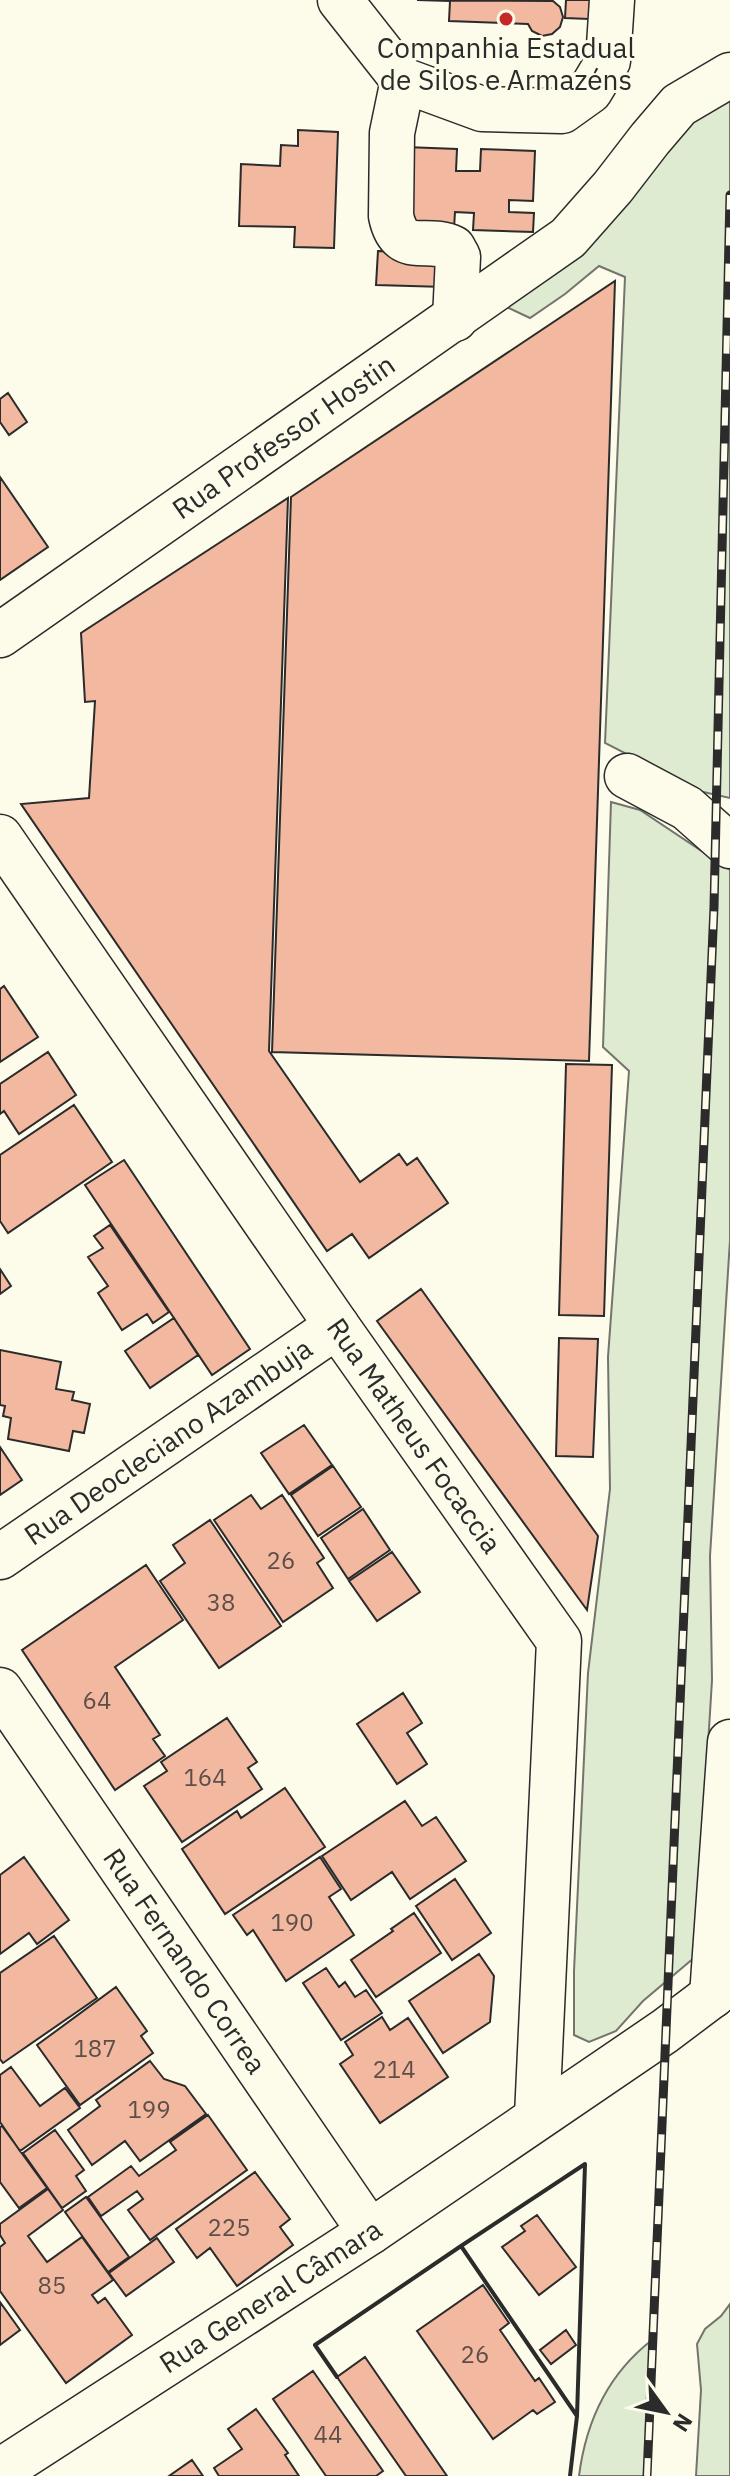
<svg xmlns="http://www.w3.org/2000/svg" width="730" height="2476" font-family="'IBM Plex Sans',sans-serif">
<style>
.green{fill:#deebd1;stroke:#74746e;stroke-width:2}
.building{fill:#f2b8a0;stroke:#2b2b2b;stroke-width:2}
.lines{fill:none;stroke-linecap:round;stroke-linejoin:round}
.minor-casing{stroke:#2b2b2b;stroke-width:47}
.minor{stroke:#fdfbea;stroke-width:44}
.rail-casing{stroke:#2b2b2b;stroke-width:9}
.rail{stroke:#fdfbea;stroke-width:6;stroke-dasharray:18;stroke-linecap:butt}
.wall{stroke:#2b2b2b;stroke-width:4}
.poi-dot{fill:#c62828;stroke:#fdfbea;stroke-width:3}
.labels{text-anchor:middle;stroke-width:6;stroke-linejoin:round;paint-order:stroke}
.number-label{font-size:24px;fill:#5d4e48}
.poi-label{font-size:28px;fill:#2b2b2b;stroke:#fdfbea}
.street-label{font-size:28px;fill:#2b2b2b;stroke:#fdfbea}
</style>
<rect width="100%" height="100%" fill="#fdfbea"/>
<!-- green -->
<path class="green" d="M 730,93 L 730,798 L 699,791 L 605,743 L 625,277 L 599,266 L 565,294 L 530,318 L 492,300 L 640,159 Z
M 611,802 L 640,810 L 730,870 L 730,1240 L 710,1556 L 712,1680 L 695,1957 L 643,2001 L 616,2031 L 589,2042 L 574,2035 L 574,1971 L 588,1673 L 610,1489 L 608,1357 L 629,1071 L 603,1047 Z
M 730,2304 L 730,2476 L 696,2476 L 701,2390 L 697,2344 L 705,2329 L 721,2316 Z
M 652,2340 L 647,2476 L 579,2476 C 586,2421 608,2374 652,2340 Z"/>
<!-- building -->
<path class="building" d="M 417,0 L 553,1 L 560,7 L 563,17 L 560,27 L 552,34 L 542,36 L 532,31 L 528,24 L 449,21 L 450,1 Z
M 566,0 L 590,0 L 589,19 L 565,18 Z
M 298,130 L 338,132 L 334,248 L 294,247 L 295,227 L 239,226 L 241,164 L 280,166 L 281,145 L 298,146 Z
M 405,147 L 457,149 L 456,171 L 480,171 L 481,149 L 535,151 L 533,201 L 509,200 L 509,212 L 534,213 L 533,232 L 473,230 L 474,213 L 455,212 L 454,228 L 402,227 Z
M 378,251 L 446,253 L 445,287 L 376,285 Z
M 615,281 L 589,1061 L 272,1052 L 291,497 Z
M 8,393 L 27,422 L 9,435 L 0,422 L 0,399 Z
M 0,477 L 48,547 L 0,580 Z
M 288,498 L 269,1051 L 360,1182 L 399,1154 L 407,1165 L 417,1158 L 448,1203 L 369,1258 L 352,1234 L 327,1251 L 21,804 L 89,798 L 95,701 L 85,702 L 81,633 Z
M 4,986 L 38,1037 L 0,1062 L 0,989 Z
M 48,1052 L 76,1095 L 19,1134 L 4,1111 L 0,1114 L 0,1084 Z
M 566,1064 L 612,1065 L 604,1316 L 559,1315 Z
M 74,1105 L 112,1162 L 8,1233 L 0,1221 L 0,1155 Z
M 124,1160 L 250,1349 L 212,1375 L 85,1185 Z
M 110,1225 L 169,1312 L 153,1323 L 147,1314 L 122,1330 L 98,1293 L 108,1286 L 88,1257 L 103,1248 L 94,1236 Z
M 0,1269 L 11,1286 L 0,1294 Z
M 421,1289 L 598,1536 L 587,1610 L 377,1321 Z
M 174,1318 L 198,1355 L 150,1388 L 125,1351 Z
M 559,1338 L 598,1339 L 593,1457 L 556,1456 Z
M 0,1350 L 61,1362 L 56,1389 L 74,1392 L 72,1400 L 90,1404 L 84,1433 L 73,1431 L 69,1451 L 8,1439 L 11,1418 L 3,1416 L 5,1406 L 0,1405 Z
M 304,1425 L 332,1465 L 289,1494 L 261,1453 Z
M 0,1447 L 22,1480 L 0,1495 Z
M 333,1466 L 361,1507 L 318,1536 L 291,1495 Z
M 251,1495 L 261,1509 L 282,1495 L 324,1558 L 317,1563 L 333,1588 L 283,1622 L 214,1520 Z
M 363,1509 L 390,1550 L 348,1579 L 321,1538 Z
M 210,1520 L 281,1626 L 219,1668 L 160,1581 L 185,1563 L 173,1545 Z
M 392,1552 L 420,1592 L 377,1621 L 349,1581 Z
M 146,1565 L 183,1620 L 115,1667 L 160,1735 L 153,1739 L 165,1756 L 115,1790 L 22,1650 Z
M 403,1693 L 422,1723 L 407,1733 L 427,1764 L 397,1784 L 357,1724 Z
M 227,1718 L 257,1762 L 248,1768 L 262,1789 L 182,1842 L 144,1786 L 167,1771 L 161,1762 Z
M 285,1788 L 325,1847 L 225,1914 L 182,1849 L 237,1811 L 241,1818 Z
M 405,1801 L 422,1826 L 436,1817 L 466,1861 L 410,1899 L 392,1872 L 351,1900 L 322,1856 Z
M 24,1857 L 69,1920 L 37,1944 L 29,1933 L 0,1954 L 0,1875 Z
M 320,1857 L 341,1889 L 329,1897 L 354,1935 L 286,1981 L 253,1930 L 247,1935 L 233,1915 Z
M 455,1879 L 491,1933 L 452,1960 L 416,1906 Z
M 414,1913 L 441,1953 L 376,1997 L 351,1960 L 393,1931 L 391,1929 Z
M 54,1936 L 97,1998 L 3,2063 L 0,2059 L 0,1973 Z
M 479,1954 L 494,1976 L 490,2022 L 443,2053 L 409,2001 Z
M 326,1968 L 339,1987 L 345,1982 L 355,1997 L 366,1990 L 382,2013 L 341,2040 L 303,1983 Z
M 116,1987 L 147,2031 L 141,2036 L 153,2053 L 80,2105 L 37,2045 Z
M 382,2017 L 390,2030 L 408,2018 L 448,2077 L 380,2123 L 340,2064 L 353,2055 L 345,2042 Z
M 150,2061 L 164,2079 L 185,2086 L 206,2114 L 140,2161 L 125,2141 L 92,2165 L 68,2130 L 100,2106 L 96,2100 Z
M 11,2067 L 40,2106 L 65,2088 L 80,2108 L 20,2151 L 0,2122 L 0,2075 Z
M 208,2115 L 247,2170 L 150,2240 L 128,2210 L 143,2199 L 137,2191 L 101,2216 L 88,2197 L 131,2166 L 139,2176 L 176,2150 L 170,2142 Z
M 2,2126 L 47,2188 L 19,2208 L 0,2182 L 0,2127 Z
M 55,2130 L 84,2170 L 76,2176 L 86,2191 L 62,2208 L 23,2153 Z
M 255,2172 L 290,2219 L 280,2227 L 293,2245 L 237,2286 L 210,2248 L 197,2258 L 176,2229 Z
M 48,2189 L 63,2210 L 28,2236 L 47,2262 L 82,2237 L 113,2280 L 92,2295 L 98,2303 L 105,2298 L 132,2335 L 66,2383 L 0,2291 L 0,2247 L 5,2243 L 0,2235 L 0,2224 Z
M 86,2197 L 129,2257 L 108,2272 L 65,2212 Z
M 537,2215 L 576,2267 L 539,2295 L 502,2247 L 525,2231 L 521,2226 Z
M 157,2238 L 174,2262 L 126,2296 L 109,2273 Z
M 483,2285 L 509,2323 L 500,2330 L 535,2381 L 539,2378 L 555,2402 L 537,2414 L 533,2410 L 493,2439 L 417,2331 Z
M 0,2302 L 20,2330 L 0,2345 Z
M 566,2330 L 576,2345 L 551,2364 L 540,2350 Z
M 365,2357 L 447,2476 L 406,2476 L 337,2377 Z
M 313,2371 L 383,2471 L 376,2476 L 326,2476 L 273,2399 Z
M 256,2409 L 288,2453 L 285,2455 L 299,2476 L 219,2476 L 214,2468 L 242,2449 L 228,2429 Z
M 192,2460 L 203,2476 L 169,2476 Z"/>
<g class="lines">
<!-- minor casing -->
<g class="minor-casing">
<g id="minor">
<path d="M 340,0 L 403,80 L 482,109 L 562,111 L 590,91 L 608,61 L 612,0"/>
<path d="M 403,80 L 392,133 L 391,216 C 400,258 426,235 453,248 L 458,257 L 455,319"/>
<path id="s1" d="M 0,635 L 568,238 L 613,187 L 650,139 L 679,105 L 730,75"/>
<path d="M 627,776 L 687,808 L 730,846"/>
<path id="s2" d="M 0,837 L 337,1326 L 559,1641 L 537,2116"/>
<path id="s3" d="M 0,1557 L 337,1326"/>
<path id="s4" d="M 0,1690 L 370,2232"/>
<path d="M 712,1996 L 730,1742"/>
<path id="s5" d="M 0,2471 L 370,2232 L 665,2031 L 730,1982"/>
</g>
</g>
<!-- minor -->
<use href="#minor" class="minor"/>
<!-- rail casing -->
<g class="rail-casing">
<path id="rail" d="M 647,2476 L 714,907 L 730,195"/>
</g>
<!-- rail -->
<use href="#rail" class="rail"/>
<!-- wall -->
<path class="wall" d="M 585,2164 L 577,2416 L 461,2246 Z
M 337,2377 L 315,2345 L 461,2246
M 570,2476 L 577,2416"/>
</g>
<!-- markers -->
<circle class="poi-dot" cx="506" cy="19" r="8"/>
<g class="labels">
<!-- number labels -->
<g class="number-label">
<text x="281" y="1569">26</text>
<text x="221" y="1611">38</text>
<text x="97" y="1709">64</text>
<text x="205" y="1786">164</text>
<text x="292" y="1931">190</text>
<text x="95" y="2057">187</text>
<text x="394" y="2078">214</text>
<text x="149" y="2118">199</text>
<text x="229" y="2236">225</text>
<text x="52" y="2294">85</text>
<text x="475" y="2363">26</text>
<text x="328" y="2443">44</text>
</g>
<!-- poi labels -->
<g class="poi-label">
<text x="506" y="58">Companhia Estadual<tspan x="506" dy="32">de Silos e Armazéns</tspan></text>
</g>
<!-- street labels -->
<g class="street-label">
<text dy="10" stroke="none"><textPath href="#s1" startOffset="346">Rua Professor Hostin</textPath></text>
<text dy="10" stroke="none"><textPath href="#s2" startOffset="728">Rua Matheus Focaccia</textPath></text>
<text dy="10" stroke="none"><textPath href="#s3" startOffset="204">Rua Deocleciano Azambuja</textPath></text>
<text dy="10" stroke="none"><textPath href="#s4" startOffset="328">Rua Fernando Correa</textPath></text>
<text dy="10" stroke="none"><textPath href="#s5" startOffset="322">Rua General Câmara</textPath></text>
</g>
</g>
<!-- north arrow -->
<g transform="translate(666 2412) rotate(123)" stroke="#fdfbea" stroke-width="6" paint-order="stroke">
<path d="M0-6L14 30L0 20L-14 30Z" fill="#2b2b2b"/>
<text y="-12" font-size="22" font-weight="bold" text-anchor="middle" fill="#2b2b2b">N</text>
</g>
</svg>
